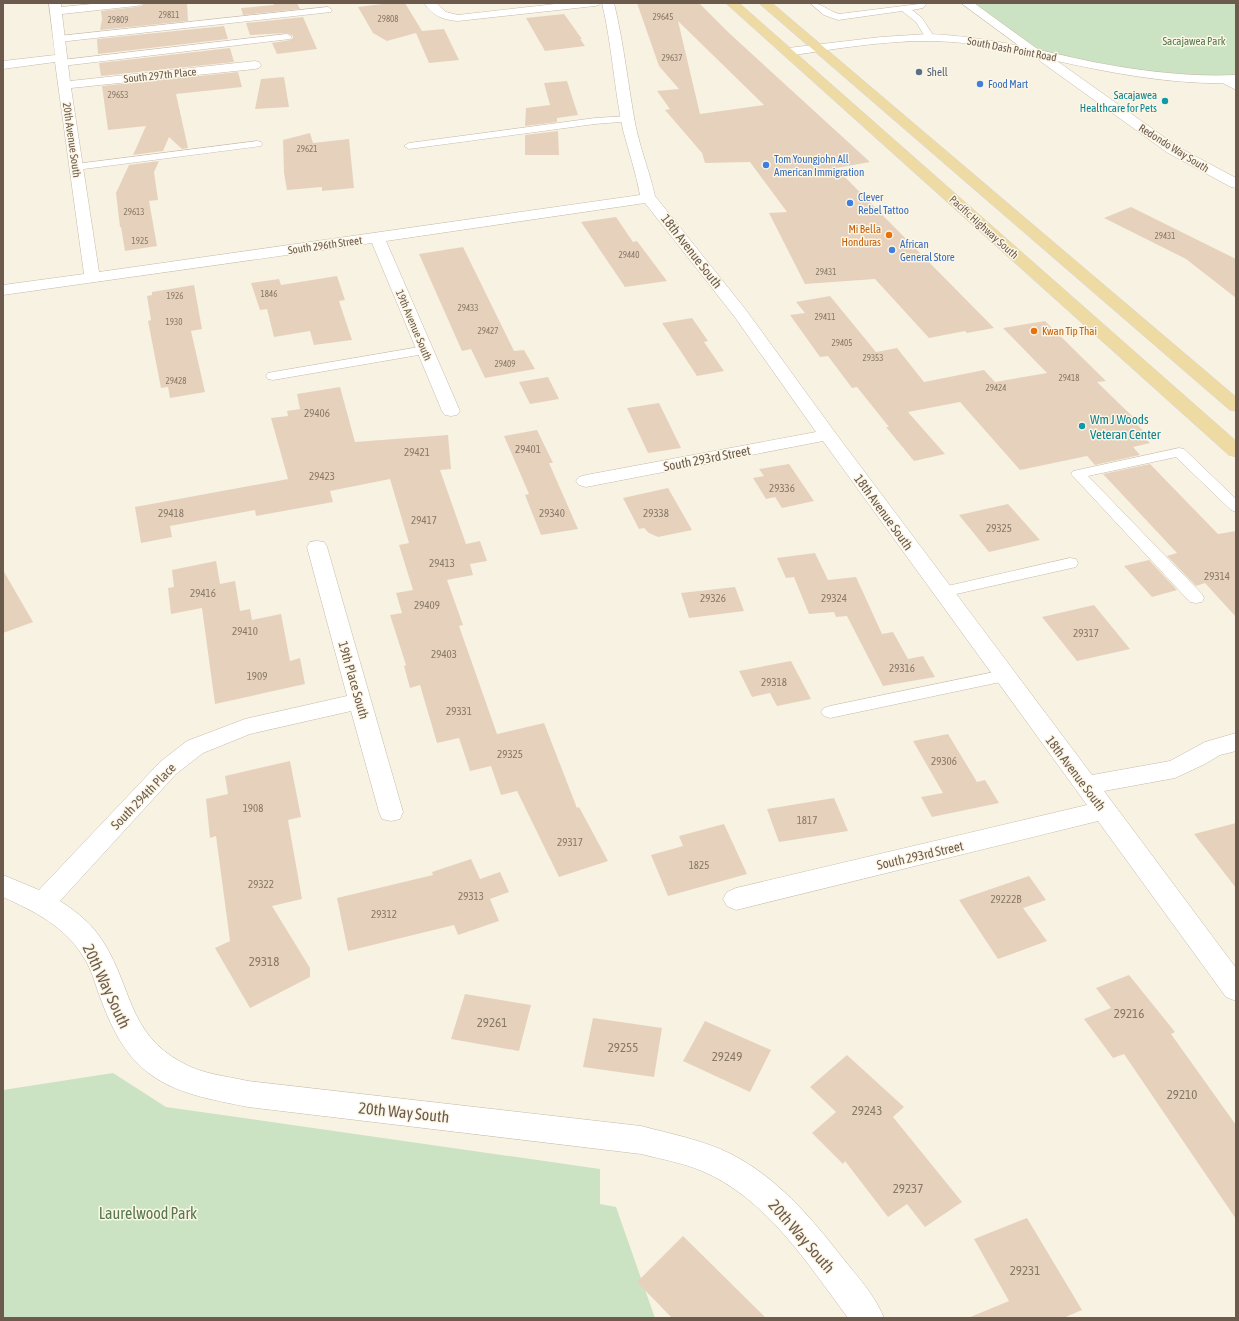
<svg xmlns="http://www.w3.org/2000/svg" width="1239" height="1321" font-family="'Asap Condensed',sans-serif">
<style>
.green{fill:#cce3c3}
.building{fill:#e6d2bc;fill-rule:evenodd}
.lines{fill:none;stroke-linecap:round;stroke-linejoin:round}
.lane-casing{stroke:#c7baab;stroke-width:1}
.street-casing{stroke:#c7baab;stroke-width:1}
.secondary-casing{stroke:#cabba9;stroke-width:1}
.primary-casing{stroke:#d9d4d0;stroke-width:1}
.lane{fill:#fff;fill-rule:evenodd}
.street{fill:#fff;fill-rule:evenodd}
.secondary{fill:#fff;fill-rule:evenodd}
.primary{fill:#eedaa3;fill-rule:evenodd}
.service-dot{fill:#5c6f8a;stroke:#fcf6e7;stroke-width:1.5}
.shop-dot{fill:#3f7fe0;stroke:#fcf6e7;stroke-width:1.5}
.culture-dot{fill:#0f9aa8;stroke:#fcf6e7;stroke-width:1.5}
.food-dot{fill:#e8710a;stroke:#fcf6e7;stroke-width:1.5}
.labels{text-anchor:middle;stroke-width:3;stroke-linejoin:round;paint-order:stroke}
.far-number-label{font-size:9px;fill:#8a7968}
.far-park-label{font-size:11px;fill:#557a4c;stroke:#fcf6e7}
.far-street-label{font-size:11px;fill:#6c5b4c;stroke:#fcf6e7}
.far-service-label{font-size:11px;fill:#4e5e75;stroke:#fcf6e7;text-anchor:start}
.far-shop-label{font-size:11px;fill:#366cbe;stroke:#fcf6e7;text-anchor:start}
.far-culture-label{font-size:11px;fill:#0d838f;stroke:#fcf6e7;text-anchor:end}
.far-food-label{font-size:11px;fill:#c56008;stroke:#fcf6e7;text-anchor:end}
.number-label{font-size:11px;fill:#8a7968}
.street-label{font-size:13px;fill:#6c5b4c;stroke:#fcf6e7}
.culture-label{font-size:13px;fill:#0d838f;stroke:#fcf6e7;text-anchor:start}
.near-number-label{font-size:13px;fill:#8a7968}
.near-street-label{font-size:16px;fill:#6c5b4c;stroke:#fcf6e7}
.near-park-label{font-size:16px;fill:#557a4c;stroke:#fcf6e7}
</style>
<rect width="100%" height="100%" fill="#f8f2e2"/>
<!-- green -->
<path class="green" d="M 967,3 L 1236,3 L 1236,79 L 1189,78 L 1037,53 Z
M 113,1073 L 166,1107 L 600,1169 L 600,1204 L 616,1207 L 655,1318 L 3,1318 L 3,1090 Z"/>
<!-- building -->
<path class="building" d="M 144,3 L 187,3 L 188,21 L 100,30 L 102,19 L 101,11 L 136,7 L 141,6 Z
M 273,3 L 297,3 L 300,9 L 243,15 L 241,8 L 274,5 Z
M 390,3 L 405,3 L 422,31 L 444,29 L 459,60 L 429,63 L 416,33 L 387,41 L 373,33 L 358,7 Z
M 637,3 L 699,3 L 728,32 L 870,162 L 836,168 L 994,328 L 967,333 L 965,331 L 929,338 L 875,279 L 805,284 L 769,213 L 787,212 L 750,162 L 705,163 L 702,153 L 665,110 L 670,109 L 657,91 L 679,89 L 659,66 ZM 678,21 L 764,105 L 700,114 Z
M 564,14 L 582,39 L 580,39 L 585,46 L 545,51 L 526,18 Z
M 303,17 L 317,49 L 277,54 L 272,43 L 290,40 L 293,38 L 293,36 L 287,33 L 250,35 L 246,23 Z
M 224,26 L 228,39 L 98,54 L 97,39 Z
M 230,48 L 234,62 L 101,76 L 99,63 Z
M 238,72 L 242,87 L 176,94 L 188,148 L 182,149 L 169,137 L 163,151 L 133,155 L 146,126 L 108,130 L 102,86 Z
M 284,77 L 289,107 L 255,109 L 261,79 Z
M 567,81 L 578,115 L 557,118 L 557,122 L 525,126 L 526,108 L 550,105 L 544,83 Z
M 558,131 L 559,155 L 525,155 L 525,135 Z
M 310,133 L 313,143 L 349,139 L 354,188 L 322,191 L 322,187 L 287,190 L 284,173 L 283,140 Z
M 159,161 L 154,172 L 158,200 L 149,201 L 157,246 L 125,251 L 121,227 L 120,227 L 116,193 L 129,165 Z
M 1131,207 L 1236,259 L 1236,298 L 1186,259 L 1104,218 Z
M 616,217 L 633,242 L 637,241 L 667,281 L 625,287 L 581,222 Z
M 463,247 L 514,351 L 524,350 L 535,369 L 485,378 L 471,349 L 462,351 L 419,254 Z
M 337,276 L 345,300 L 339,301 L 352,340 L 314,345 L 310,331 L 274,337 L 267,309 L 260,310 L 251,283 L 279,279 L 281,285 Z
M 194,285 L 202,329 L 191,331 L 205,392 L 170,398 L 168,387 L 161,388 L 148,321 L 151,320 L 147,296 L 152,295 L 152,292 Z
M 830,296 L 876,352 L 897,348 L 924,382 L 984,370 L 995,382 L 1047,373 L 1003,328 L 1045,321 L 1106,381 L 1097,382 L 1133,417 L 1130,418 L 1150,437 L 1144,438 L 1150,443 L 1133,447 L 1140,455 L 1095,465 L 1087,456 L 1020,470 L 960,402 L 908,412 L 945,454 L 914,461 L 886,427 L 889,427 L 857,387 L 852,388 L 828,356 L 820,357 L 790,315 L 805,313 L 796,302 Z
M 692,318 L 708,341 L 704,342 L 724,371 L 697,376 L 662,323 Z
M 548,377 L 559,399 L 530,404 L 519,382 Z
M 340,387 L 355,442 L 448,435 L 451,469 L 440,470 L 466,544 L 480,541 L 487,561 L 470,564 L 473,575 L 447,580 L 463,625 L 459,626 L 497,734 L 544,723 L 577,808 L 579,807 L 608,861 L 559,877 L 517,791 L 501,795 L 491,766 L 470,771 L 459,738 L 437,743 L 420,685 L 410,688 L 404,666 L 406,665 L 390,615 L 402,613 L 396,593 L 413,590 L 399,545 L 409,543 L 390,479 L 330,491 L 333,502 L 256,516 L 255,510 L 170,526 L 172,537 L 141,543 L 135,507 L 288,479 L 271,418 L 288,416 L 287,411 L 300,409 L 297,394 Z
M 659,403 L 681,448 L 648,453 L 627,408 Z
M 537,430 L 553,463 L 549,463 L 578,529 L 541,535 L 525,495 L 529,494 L 504,436 Z
M 789,464 L 814,501 L 782,508 L 775,497 L 766,499 L 753,478 L 764,476 L 759,469 Z
M 1150,464 L 1218,534 L 1236,531 L 1236,617 L 1205,583 L 1196,586 L 1167,556 L 1177,553 L 1103,474 Z
M 668,488 L 692,530 L 658,537 L 649,533 L 644,528 L 639,529 L 623,498 Z
M 1008,504 L 1040,540 L 989,552 L 959,515 Z
M 815,553 L 828,580 L 856,577 L 882,634 L 893,632 L 908,659 L 923,656 L 935,677 L 883,686 L 847,616 L 836,617 L 834,612 L 809,614 L 794,577 L 786,578 L 777,558 Z
M 1149,560 L 1177,590 L 1152,597 L 1124,566 Z
M 216,561 L 220,584 L 235,581 L 240,611 L 250,609 L 252,620 L 281,614 L 290,661 L 300,658 L 305,684 L 215,704 L 202,608 L 171,614 L 168,588 L 174,587 L 172,570 Z
M 3,570 L 33,622 L 3,633 Z
M 735,587 L 744,611 L 689,618 L 681,593 Z
M 1094,605 L 1130,649 L 1077,661 L 1042,617 Z
M 791,661 L 811,699 L 777,706 L 770,693 L 752,697 L 739,671 Z
M 948,734 L 977,782 L 985,780 L 999,803 L 932,817 L 921,797 L 943,793 L 913,741 Z
M 290,761 L 301,817 L 288,820 L 302,899 L 272,906 L 310,968 L 310,977 L 250,1008 L 215,948 L 230,941 L 216,836 L 210,838 L 206,799 L 228,794 L 225,776 Z
M 834,798 L 848,831 L 779,842 L 767,809 Z
M 1236,823 L 1236,888 L 1194,834 Z
M 724,824 L 747,874 L 668,896 L 651,855 L 683,846 L 679,836 Z
M 471,859 L 480,879 L 500,872 L 509,892 L 490,899 L 499,921 L 458,935 L 454,925 L 348,951 L 337,898 L 433,875 L 432,872 Z
M 1029,876 L 1046,900 L 1023,908 L 1047,941 L 998,959 L 959,900 Z
M 1129,975 L 1175,1032 L 1171,1034 L 1236,1125 L 1236,1219 L 1124,1054 L 1113,1058 L 1084,1019 L 1111,1008 L 1096,988 Z
M 465,994 L 531,1005 L 519,1051 L 451,1039 Z
M 593,1018 L 662,1028 L 654,1077 L 583,1067 Z
M 705,1021 L 771,1050 L 750,1092 L 683,1061 Z
M 847,1055 L 904,1107 L 893,1117 L 962,1202 L 925,1227 L 907,1204 L 888,1217 L 845,1161 L 843,1164 L 812,1133 L 836,1112 L 810,1087 Z
M 1027,1218 L 1082,1310 L 1063,1318 L 968,1318 L 1009,1301 L 974,1239 Z
M 683,1236 L 766,1318 L 672,1318 L 637,1282 Z"/>
<g class="lines">
<!-- lane casing -->
<g class="lane-casing">
<path id="lane" d="M 810,3 C 823,3 826,10 839,14 L 927,3 L 923,8 L 912,10 L 922,18 L 935,38 L 933,40 L 927,40 L 916,22 L 902,11 L 838,20 L 824,15 Z
M 328,7 L 332,10 L 331,12 L 59,42 L 54,39 L 59,36 Z
M 287,34 L 292,37 L 290,39 L 62,66 L 57,63 L 62,60 Z
M 1222,76 L 1236,83 L 1236,90 L 1219,81 L 1217,79 Z
M 628,116 L 632,117 L 633,119 L 632,121 L 595,124 L 409,149 L 404,146 L 409,143 L 595,118 Z
M 257,141 L 261,142 L 262,144 L 261,146 L 76,170 L 71,167 L 76,164 Z
M 425,346 L 430,347 L 432,350 L 430,353 L 273,380 L 268,379 L 266,376 L 268,373 L 273,372 Z
M 1179,448 L 1184,449 L 1236,499 L 1236,512 L 1231,510 L 1176,457 L 1088,476 L 1202,594 L 1204,598 L 1202,602 L 1196,603 L 1190,602 L 1071,474 L 1073,471 L 1078,470 Z
M 1070,558 L 1076,559 L 1078,563 L 1076,567 L 943,597 L 937,596 L 935,592 L 937,588 L 943,587 Z
M 1004,670 L 1010,672 L 1013,676 L 1010,680 L 830,718 L 824,716 L 821,712 L 824,708 L 830,706 Z"/>
</g>
<!-- street casing -->
<g class="street-casing">
<path id="street" d="M 49,3 L 61,3 L 61,7 L 102,3 L 142,3 L 140,5 L 136,6 L 62,14 L 70,81 L 255,61 L 259,62 L 261,65 L 259,68 L 255,69 L 71,88 L 99,272 L 640,195 C 636,173 629,152 623,130 C 614,88 612,45 602,3 L 614,3 C 624,44 628,86 636,128 C 641,151 650,173 655,196 L 746,310 L 834,431 L 1092,775 L 1170,761 L 1205,742 L 1236,733 L 1236,751 L 1220,755 L 1205,764 L 1175,778 L 1104,791 L 1236,968 L 1236,1001 L 1226,997 L 1098,821 L 736,910 L 727,906 L 723,899 L 727,892 L 736,888 L 1087,805 L 823,441 L 586,487 L 579,485 L 576,481 L 579,477 L 586,475 L 816,432 L 734,316 L 645,203 L 386,241 L 460,411 L 457,415 L 451,416 L 445,415 L 442,411 L 372,243 L 3,295 L 3,285 L 84,274 L 55,62 L 3,69 L 3,61 L 55,55 Z
M 424,3 L 436,3 L 446,12 L 458,15 L 564,3 L 601,3 L 599,5 L 595,6 L 458,21 C 443,20 433,16 424,3 Z
M 961,3 L 974,3 L 1043,53 L 1041,56 L 1033,56 Z
M 317,541 L 324,542 L 327,547 L 403,812 L 400,819 L 391,821 L 382,819 L 379,812 L 351,711 L 250,734 L 203,753 L 176,774 L 60,901 C 77,912 92,924 102,940 C 132,985 127,1033 181,1062 C 201,1074 226,1076 248,1081 L 641,1126 C 671,1134 703,1140 731,1154 C 776,1177 810,1216 841,1256 C 856,1275 875,1295 884,1318 L 848,1318 C 808,1264 766,1198 702,1171 C 683,1163 661,1159 641,1154 L 248,1107 C 214,1100 174,1094 146,1071 C 123,1053 110,1024 100,997 C 95,984 92,970 84,958 C 66,927 34,911 3,897 L 3,875 L 39,890 L 160,762 L 187,741 L 245,719 L 347,696 L 307,547 L 310,542 Z"/>
</g>
<!-- secondary casing -->
<g class="secondary-casing">
<path id="secondary" d="M 928,34 C 985,36 1038,50 1093,62 C 1141,71 1188,77 1236,75 L 1236,83 C 1175,85 1116,74 1057,61 L 1178,147 L 1236,178 L 1236,188 L 1231,187 L 1168,153 L 1040,61 L 1038,57 C 1010,51 981,44 952,42 C 897,38 842,48 788,56 L 784,55 L 782,52 L 784,49 L 788,48 L 881,37 Z"/>
</g>
<!-- primary casing -->
<g class="primary-casing">
<path id="primary" d="M 726,3 L 739,3 L 1236,441 L 1236,457 L 1229,455 Z
M 759,3 L 772,3 L 1236,397 L 1236,411 L 1230,410 Z"/>
</g>
<!-- lane -->
<use href="#lane" class="lane"/>
<!-- street -->
<use href="#street" class="street"/>
<!-- secondary -->
<use href="#secondary" class="secondary"/>
<!-- primary -->
<use href="#primary" class="primary"/>
</g>
<!-- markers -->
<circle class="service-dot" cx="919" cy="72" r="4"/>
<g class="shop-dot">
<circle cx="980" cy="84" r="4"/>
<circle cx="766" cy="165" r="4"/>
<circle cx="850" cy="203" r="4"/>
<circle cx="892" cy="250" r="4"/>
</g>
<g class="culture-dot">
<circle cx="1165" cy="101" r="4"/>
<circle cx="1082" cy="426" r="4"/>
</g>
<g class="food-dot">
<circle cx="889" cy="235" r="4"/>
<circle cx="1034" cy="331" r="4"/>
</g>
<g class="labels">
<!-- far-number labels -->
<g class="far-number-label">
<text x="169" y="18">29811</text>
<text x="663" y="20">29645</text>
<text x="388" y="22">29808</text>
<text x="118" y="23">29809</text>
<text x="672" y="61">29637</text>
<text x="118" y="98">29653</text>
<text x="307" y="152">29621</text>
<text x="134" y="215">29613</text>
<text x="1165" y="239">29431</text>
<text x="140" y="244">1925</text>
<text x="629" y="258">29440</text>
<text x="826" y="275">29431</text>
<text x="269" y="297">1846</text>
<text x="175" y="299">1926</text>
<text x="468" y="311">29433</text>
<text x="825" y="320">29411</text>
<text x="174" y="325">1930</text>
<text x="488" y="334">29427</text>
<text x="842" y="346">29405</text>
<text x="873" y="361">29353</text>
<text x="505" y="367">29409</text>
<text x="1069" y="381">29418</text>
<text x="176" y="384">29428</text>
<text x="996" y="391">29424</text>
</g>
<!-- far-park labels -->
<g class="far-park-label">
<text x="1194" y="45">Sacajawea Park</text>
</g>
<!-- far-street labels -->
<g class="far-street-label">
<text transform="translate(1012 49) rotate(11)" y="4">South Dash Point Road</text>
<text transform="translate(160 75) rotate(-6)" y="4">South 297th Place</text>
<text transform="translate(72 140) rotate(82)" y="4">20th Avenue South</text>
<text transform="translate(1174 148) rotate(32)" y="4">Redondo Way South</text>
<text transform="translate(984 227) rotate(42)" y="4">Pacific Highway South</text>
<text transform="translate(325 245) rotate(-8)" y="4">South 296th Street</text>
<text transform="translate(414 325) rotate(67)" y="4">19th Avenue South</text>
</g>
<!-- far-service labels -->
<g class="far-service-label">
<text x="927" y="76">Shell</text>
</g>
<!-- far-shop labels -->
<g class="far-shop-label">
<text x="988" y="88">Food Mart</text>
<text x="774" y="163">Tom Youngjohn All<tspan x="774" dy="13">American Immigration</tspan></text>
<text x="858" y="201">Clever<tspan x="858" dy="13">Rebel Tattoo</tspan></text>
<text x="900" y="248">African<tspan x="900" dy="13">General Store</tspan></text>
</g>
<!-- far-culture labels -->
<g class="far-culture-label">
<text x="1157" y="99">Sacajawea<tspan x="1157" dy="13">Healthcare for Pets</tspan></text>
</g>
<!-- far-food labels -->
<g class="far-food-label">
<text x="881" y="233">Mi Bella<tspan x="881" dy="13">Honduras</tspan></text>
<text x="1042" y="335" text-anchor="start">Kwan Tip Thai</text>
</g>
<!-- number labels -->
<g class="number-label">
<text x="317" y="417">29406</text>
<text x="528" y="453">29401</text>
<text x="417" y="456">29421</text>
<text x="322" y="480">29423</text>
<text x="782" y="492">29336</text>
<text x="171" y="517">29418</text>
<text x="552" y="517">29340</text>
<text x="656" y="517">29338</text>
<text x="424" y="524">29417</text>
<text x="999" y="532">29325</text>
<text x="442" y="567">29413</text>
<text x="1217" y="580">29314</text>
<text x="203" y="597">29416</text>
<text x="713" y="602">29326</text>
<text x="834" y="602">29324</text>
<text x="427" y="609">29409</text>
<text x="245" y="635">29410</text>
<text x="1086" y="637">29317</text>
<text x="444" y="658">29403</text>
<text x="902" y="672">29316</text>
<text x="257" y="680">1909</text>
<text x="774" y="686">29318</text>
<text x="459" y="715">29331</text>
<text x="510" y="758">29325</text>
<text x="944" y="765">29306</text>
<text x="253" y="812">1908</text>
<text x="807" y="824">1817</text>
<text x="570" y="846">29317</text>
<text x="699" y="869">1825</text>
<text x="261" y="888">29322</text>
<text x="471" y="900">29313</text>
<text x="1006" y="903">29222B</text>
<text x="384" y="918">29312</text>
</g>
<!-- street labels -->
<g class="street-label">
<text transform="translate(692 251) rotate(52)" y="5">18th Avenue South</text>
<text transform="translate(707 458) rotate(-11)" y="5">South 293rd Street</text>
<text transform="translate(884 512) rotate(54)" y="5">18th Avenue South</text>
<text transform="translate(354 680) rotate(74)" y="5">19th Place South</text>
<text transform="translate(1076 773) rotate(53)" y="5">18th Avenue South</text>
<text transform="translate(143 796) rotate(-46)" y="5">South 294th Place</text>
<text transform="translate(920 855) rotate(-13)" y="5">South 293rd Street</text>
</g>
<!-- culture labels -->
<g class="culture-label">
<text x="1090" y="424">Wm J Woods<tspan x="1090" dy="15">Veteran Center</tspan></text>
</g>
<!-- near-number labels -->
<g class="near-number-label">
<text x="264" y="966">29318</text>
<text x="1129" y="1018">29216</text>
<text x="492" y="1027">29261</text>
<text x="623" y="1052">29255</text>
<text x="727" y="1061">29249</text>
<text x="1182" y="1099">29210</text>
<text x="867" y="1115">29243</text>
<text x="908" y="1193">29237</text>
<text x="1025" y="1275">29231</text>
</g>
<!-- near-street labels -->
<g class="near-street-label">
<text transform="translate(107 986) rotate(65)" y="6">20th Way South</text>
<text transform="translate(404 1112) rotate(6)" y="6">20th Way South</text>
<text transform="translate(802 1236) rotate(49)" y="6">20th Way South</text>
</g>
<!-- near-park labels -->
<g class="near-park-label">
<text x="148" y="1219">Laurelwood Park</text>
</g>
</g>
<!-- border -->
<rect width="1239" height="1321" fill="none" stroke="#6c5b4c" stroke-width="8"/>
</svg>
